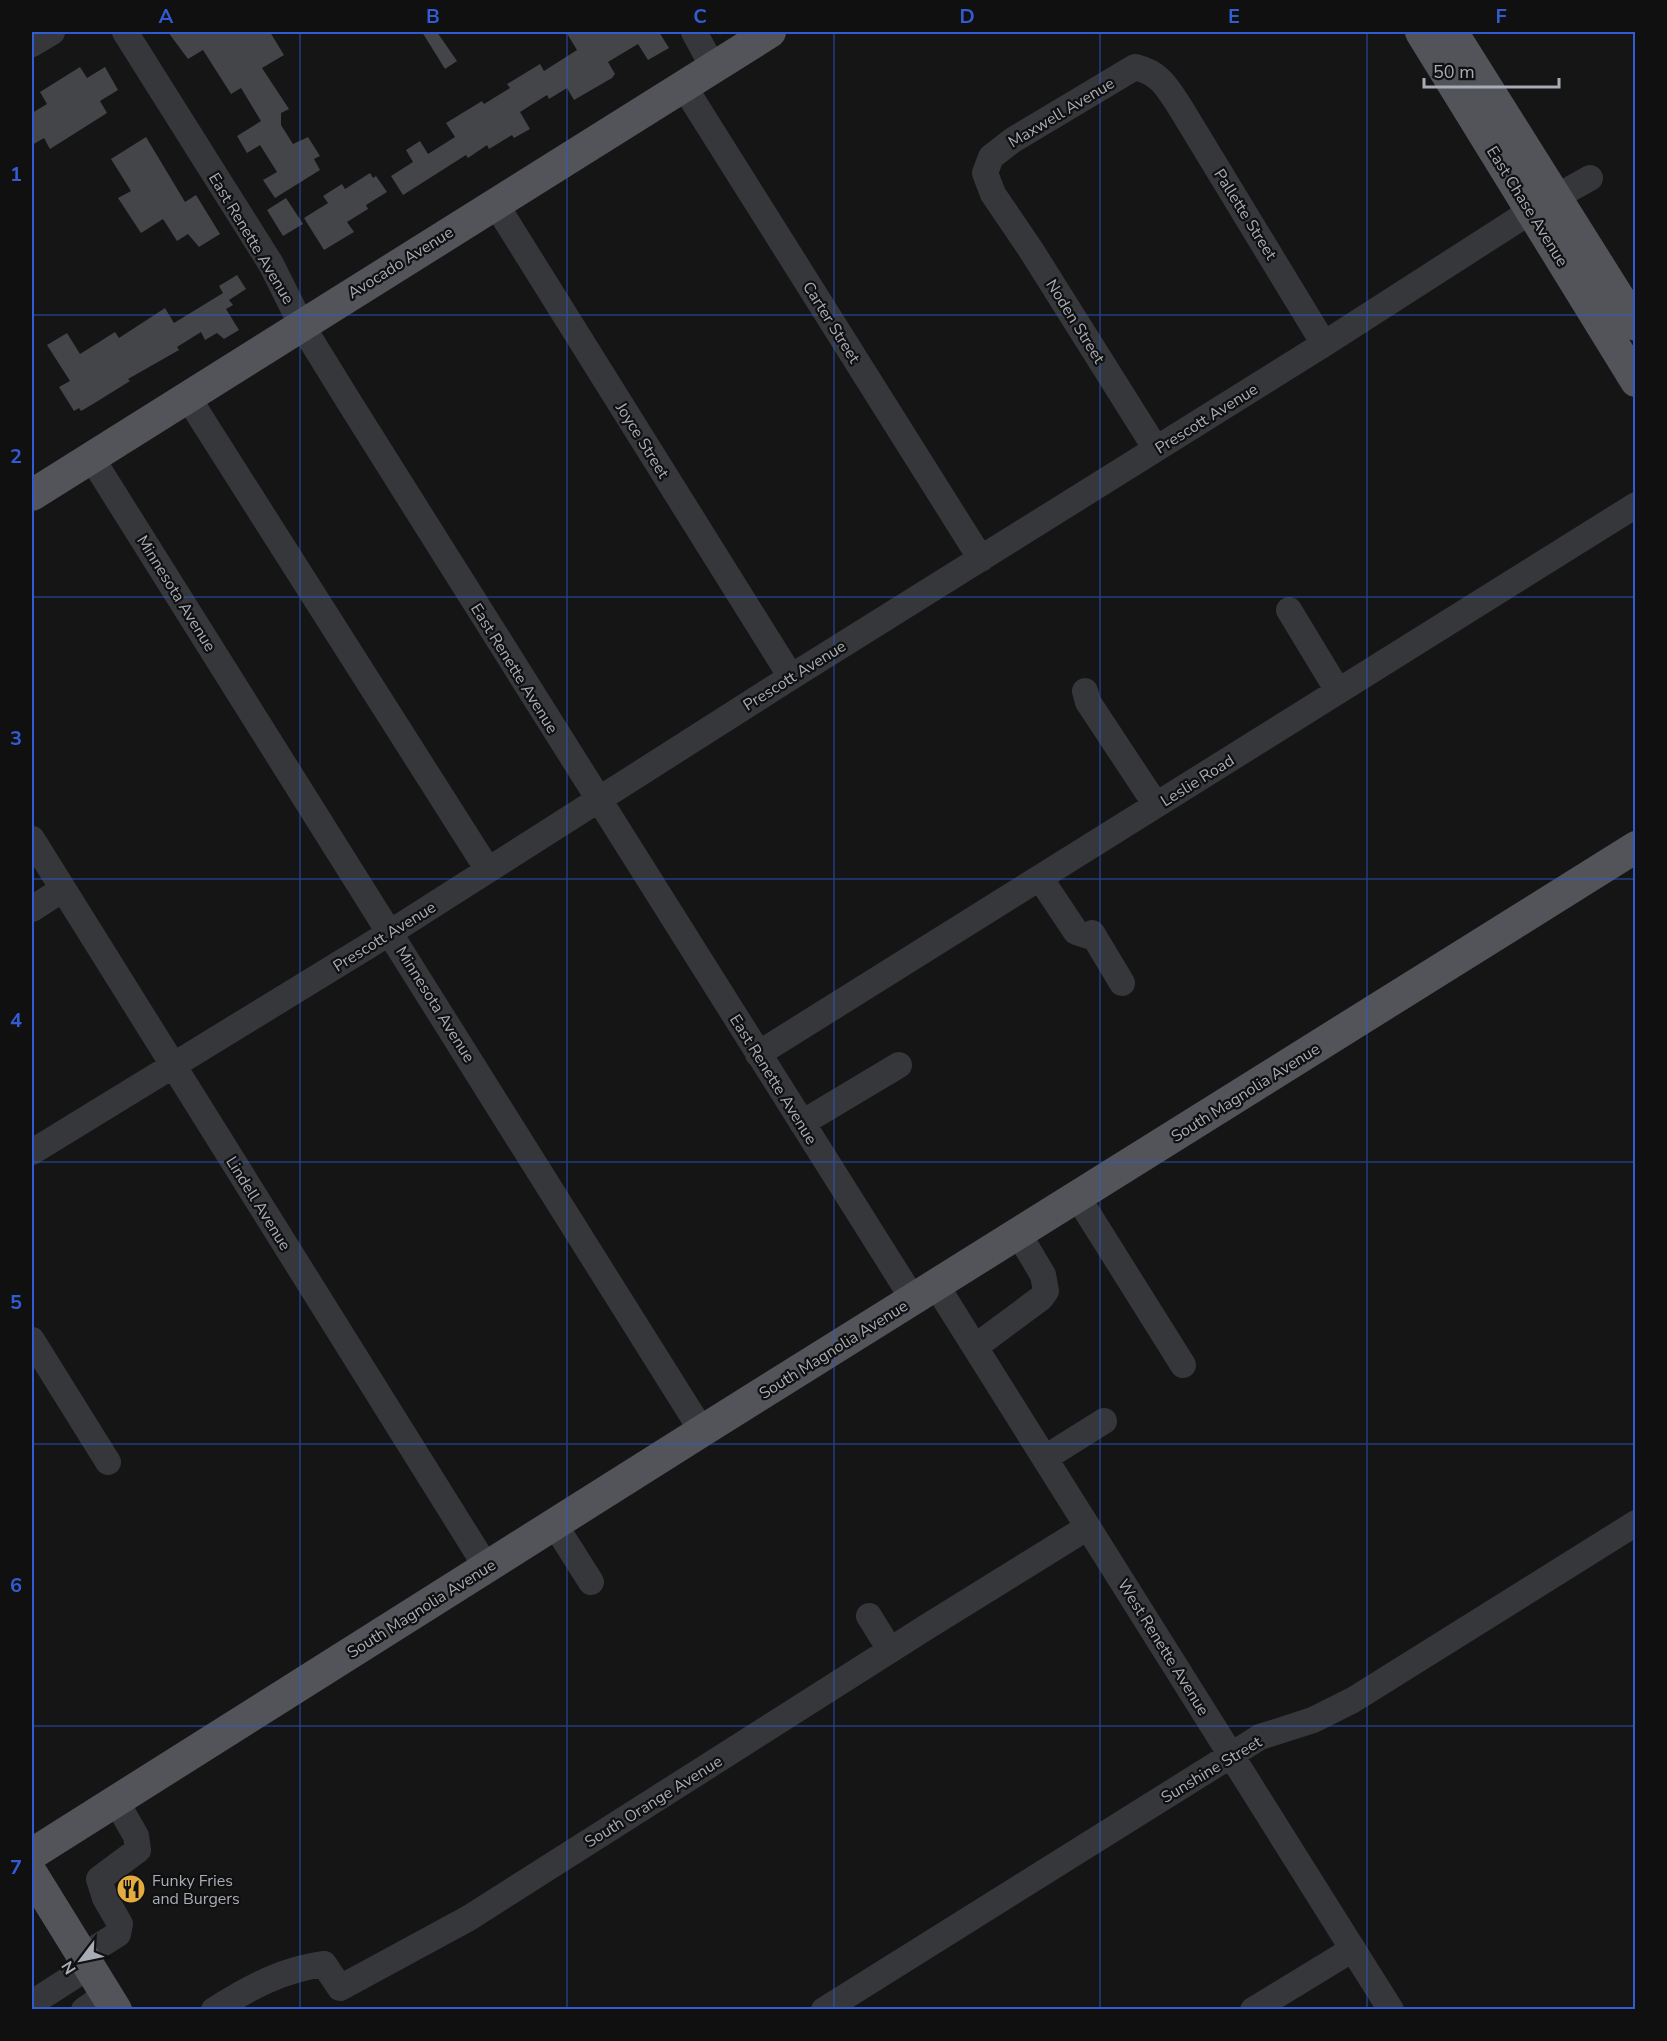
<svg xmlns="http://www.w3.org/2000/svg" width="1667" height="2041" font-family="'Nunito Sans',sans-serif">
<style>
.building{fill:#444549}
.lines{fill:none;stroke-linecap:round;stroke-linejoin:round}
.minor{stroke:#36373b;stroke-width:26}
.major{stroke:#52545a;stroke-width:32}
.grid{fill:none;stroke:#325cd3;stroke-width:1.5;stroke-opacity:0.55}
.labels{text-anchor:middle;stroke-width:4.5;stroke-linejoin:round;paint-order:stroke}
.street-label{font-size:16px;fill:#a8acb5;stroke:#101011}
.poi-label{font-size:16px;fill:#a8acb5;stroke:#101011;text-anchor:start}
.neatline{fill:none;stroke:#325cd3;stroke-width:2}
.grid-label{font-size:20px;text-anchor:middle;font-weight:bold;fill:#325cd3}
</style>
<rect width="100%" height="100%" fill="#151516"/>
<!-- building -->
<path class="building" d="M 168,32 L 270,32 L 284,55 L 262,68 L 289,109 L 281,113 L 281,125 L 293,144 L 308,137 L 320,156 L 314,159 L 320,170 L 275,198 L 263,180 L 277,172 L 260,145 L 247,153 L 237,136 L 261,121 L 241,88 L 231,94 L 203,50 L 188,59 Z
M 422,32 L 437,32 L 457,61 L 445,69 Z
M 566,32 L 659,32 L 669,48 L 648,60 L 638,44 L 608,62 L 615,74 L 612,78 L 574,100 L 567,88 L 549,99 L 547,95 L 520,112 L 530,129 L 514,138 L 512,135 L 489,149 L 487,145 L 468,158 L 466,155 L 403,195 L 391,176 L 413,162 L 406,150 L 420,141 L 428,154 L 455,137 L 446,123 L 482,101 L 484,104 L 510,88 L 507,84 L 522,75 L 540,64 L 544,71 L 577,50 Z
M 80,67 L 87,78 L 105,67 L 118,90 L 100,101 L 107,113 L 50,149 L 44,138 L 32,145 L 32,113 L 47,104 L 40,92 Z
M 146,137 L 185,202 L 196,195 L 220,234 L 199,247 L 188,234 L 177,241 L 163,219 L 141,233 L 118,198 L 131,191 L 111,159 Z
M 370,173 L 373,178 L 376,176 L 387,192 L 366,205 L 368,209 L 347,222 L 354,232 L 324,250 L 304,218 L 328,203 L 323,196 L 342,184 L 345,189 Z
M 286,198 L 303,224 L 283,236 L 267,210 Z
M 237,275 L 246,289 L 229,300 L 233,305 L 226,309 L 239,330 L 224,339 L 217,333 L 205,340 L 201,332 L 177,347 L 179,350 L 128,379 L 130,381 L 93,404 L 81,411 L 79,408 L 74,411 L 59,387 L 70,381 L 47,345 L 67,333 L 80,354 L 115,332 L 119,338 L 165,308 L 174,323 L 223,293 L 219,286 Z"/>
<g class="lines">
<!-- minor -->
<path class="minor" d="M 125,32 L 271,264 L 301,324 L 351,405 L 913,1299
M 694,32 L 713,67
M 32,44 L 52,32
M 683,85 L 981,559
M 495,203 L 791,677
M 187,396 L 488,870
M 1156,449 L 1031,250 L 993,194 L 985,173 L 991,157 L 1013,140 L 1135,67 C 1160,73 1167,87 1180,107 L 1324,344
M 91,457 L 702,1431
M 1289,610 L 1338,691
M 1085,691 L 1088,702 L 1156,805
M 32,839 L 487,1568
M 1040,878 L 1076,932 L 1088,936 L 1092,933 L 1122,983
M 32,909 L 63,889
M 758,1054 L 1636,505
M 802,1123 L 899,1065
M 32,1152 L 391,932 L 791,677 L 1324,344 L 1531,211 L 1590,178
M 1077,1196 L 1183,1365
M 936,1285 L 1391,2010
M 32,1340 L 108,1462
M 975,1347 L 1041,1298 L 1046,1291 L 1043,1275 L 1018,1233
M 1045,1458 L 1104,1421
M 555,1525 L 591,1582
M 869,1616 L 890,1650
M 83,1956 L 118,1934 L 120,1924 L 105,1898 L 99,1879 L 138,1850 L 136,1836 L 116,1801
M 32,2003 L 90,1966
M 84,2010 L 107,1994
M 214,2010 C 249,1988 283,1969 324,1964 L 340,1988 L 469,1918 L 925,1628 L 1088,1527
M 824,2010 L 1260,1737 L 1313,1720 L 1353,1700 L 1636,1523
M 1253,2010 L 1353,1949"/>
<!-- major -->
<path class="major" d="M 1421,32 L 1636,381
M 1452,32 L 1636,325
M 32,495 L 770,32
M 32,1854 L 702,1431 L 1636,847
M 32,1874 L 116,2010"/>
</g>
<!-- grid -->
<path class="grid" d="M 300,32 L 300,2010M 567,32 L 567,2010M 834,32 L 834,2010M 1100,32 L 1100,2010M 1367,32 L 1367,2010M 32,315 L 1636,315M 32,597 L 1636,597M 32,879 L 1636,879M 32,1162 L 1636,1162M 32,1444 L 1636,1444M 32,1726 L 1636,1726"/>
<!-- icons -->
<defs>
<g id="restaurant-disc" transform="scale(1.5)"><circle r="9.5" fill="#e4ac3f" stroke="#101011"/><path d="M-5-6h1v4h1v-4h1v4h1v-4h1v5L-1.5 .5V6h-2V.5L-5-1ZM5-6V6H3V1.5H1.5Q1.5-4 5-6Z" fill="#111"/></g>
</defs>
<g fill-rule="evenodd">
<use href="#restaurant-disc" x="131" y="1889"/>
</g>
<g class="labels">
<!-- street labels -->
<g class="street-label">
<text transform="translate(1061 112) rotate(-31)" y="6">Maxwell Avenue</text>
<text transform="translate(1528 206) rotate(58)" y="6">East Chase Avenue</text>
<text transform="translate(1246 214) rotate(58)" y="6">Pallette Street</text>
<text transform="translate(252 238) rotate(59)" y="6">East Renette Avenue</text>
<text transform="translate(400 262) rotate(-32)" y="6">Avocado Avenue</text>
<text transform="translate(1076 321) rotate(58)" y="6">Noden Street</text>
<text transform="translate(832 322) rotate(58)" y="6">Carter Street</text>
<text transform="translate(1206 418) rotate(-32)" y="6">Prescott Avenue</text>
<text transform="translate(643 440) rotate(58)" y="6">Joyce Street</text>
<text transform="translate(177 593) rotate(58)" y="6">Minnesota Avenue</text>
<text transform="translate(515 668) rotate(58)" y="6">East Renette Avenue</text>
<text transform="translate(794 675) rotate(-32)" y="6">Prescott Avenue</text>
<text transform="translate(1197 780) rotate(-32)" y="6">Leslie Road</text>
<text transform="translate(384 936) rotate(-32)" y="6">Prescott Avenue</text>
<text transform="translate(436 1004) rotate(58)" y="6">Minnesota Avenue</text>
<text transform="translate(774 1079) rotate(58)" y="6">East Renette Avenue</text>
<text transform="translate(1245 1092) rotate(-32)" y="6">South Magnolia Avenue</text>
<text transform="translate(259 1203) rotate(58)" y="6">Lindell Avenue</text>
<text transform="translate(833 1349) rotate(-32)" y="6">South Magnolia Avenue</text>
<text transform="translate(421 1608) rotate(-32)" y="6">South Magnolia Avenue</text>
<text transform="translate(1164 1647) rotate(58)" y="6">West Renette Avenue</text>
<text transform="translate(1211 1769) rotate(-31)" y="6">Sunshine Street</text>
<text transform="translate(653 1801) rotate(-32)" y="6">South Orange Avenue</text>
</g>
<!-- poi labels -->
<g class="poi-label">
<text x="152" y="1886">Funky Fries<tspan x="152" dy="18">and Burgers</tspan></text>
</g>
</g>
<!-- border -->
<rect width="1667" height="2041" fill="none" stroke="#101011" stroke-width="66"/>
<!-- north arrow -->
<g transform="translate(81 1960) rotate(238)" stroke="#101011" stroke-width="4.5" paint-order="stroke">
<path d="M0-4.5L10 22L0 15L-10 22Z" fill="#a8acb5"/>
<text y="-9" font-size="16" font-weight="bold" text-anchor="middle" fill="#a8acb5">N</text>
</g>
<!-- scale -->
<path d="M1424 78v9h135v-9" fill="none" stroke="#a8acb5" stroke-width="3"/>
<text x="1433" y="78" font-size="18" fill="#a8acb5" stroke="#101011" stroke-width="4.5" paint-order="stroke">50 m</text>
<rect x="33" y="33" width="1601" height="1975" class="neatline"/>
<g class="grid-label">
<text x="166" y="23">A</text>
<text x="433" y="23">B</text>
<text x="700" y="23">C</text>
<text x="967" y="23">D</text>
<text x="1234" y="23">E</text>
<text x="1501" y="23">F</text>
<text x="16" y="181">1</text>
<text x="16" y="463">2</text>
<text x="16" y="745">3</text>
<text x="16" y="1027">4</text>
<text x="16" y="1309">5</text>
<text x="16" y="1592">6</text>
<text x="16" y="1874">7</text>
</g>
</svg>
